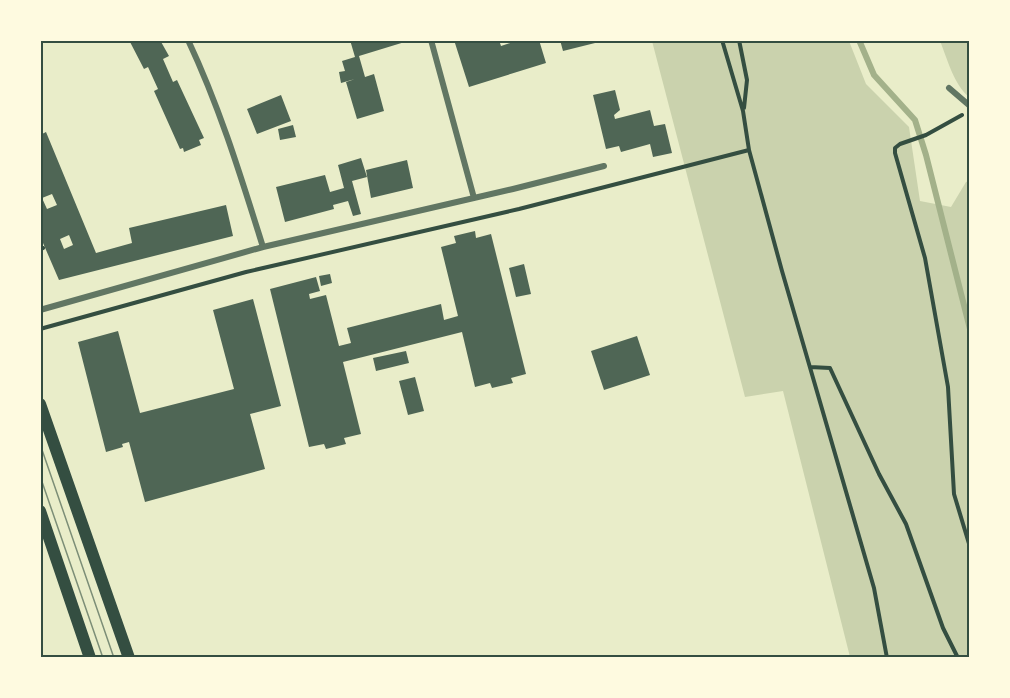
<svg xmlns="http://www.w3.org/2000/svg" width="1010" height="698" font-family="'Alegreya Sans',sans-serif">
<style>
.green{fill:#cad2ad}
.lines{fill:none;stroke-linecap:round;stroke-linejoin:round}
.stream{stroke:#a3b18a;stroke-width:6}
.building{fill:#4f6655;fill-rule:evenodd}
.path{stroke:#344e41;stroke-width:4}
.minor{stroke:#617663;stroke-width:6}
.secondary{stroke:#344e41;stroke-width:12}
.tram{stroke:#7c8e77;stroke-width:1.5}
.neatline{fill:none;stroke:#344e41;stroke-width:2}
</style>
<rect width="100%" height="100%" fill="#e9edc9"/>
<!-- green -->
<path class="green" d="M 652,41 L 849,41 L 866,84 L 909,127 L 920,201 L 951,207 L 966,182 L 969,181 L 969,657 L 850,657 L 783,391 L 745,397 Z
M 940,41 L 969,41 L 969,97 C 954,85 947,58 940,41 Z"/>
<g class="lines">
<!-- stream -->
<path class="stream" d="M 859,40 L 874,75 L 915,120 L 926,155 L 970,329"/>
</g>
<!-- building -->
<path class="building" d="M 129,40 L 160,40 L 169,56 L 163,59 L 173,82 L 177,80 L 204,138 L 199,140 L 201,145 L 184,152 L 183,148 L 180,149 L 154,91 L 158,89 L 148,67 L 144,69 Z
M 350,40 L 408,41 L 359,56 L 365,77 L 374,74 L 384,111 L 357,119 L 346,82 L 355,79 L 341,83 L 339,72 L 345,71 L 342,61 L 355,57 Z
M 454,40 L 499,40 L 501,46 L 519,40 L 539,40 L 546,63 L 469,87 Z
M 560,40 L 603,40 L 603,41 L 563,51 Z
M 615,90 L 620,110 L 614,115 L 615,119 L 650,110 L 654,126 L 665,124 L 672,153 L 653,157 L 650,144 L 621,152 L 619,146 L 606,149 L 593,95 Z
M 281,95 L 291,121 L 257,134 L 247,109 Z
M 293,125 L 296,137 L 280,140 L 278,129 Z
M 46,132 L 96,253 L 132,243 L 129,228 L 226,205 L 233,236 L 59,280 L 40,236 L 40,135 ZM 52,194 L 57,205 L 47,209 L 42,198 ZM 69,235 L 73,245 L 64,249 L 60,239 Z
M 361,158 L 367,177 L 352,181 L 361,214 L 353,216 L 348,201 L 333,205 L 334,209 L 285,222 L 276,187 L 325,175 L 330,192 L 344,188 L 338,165 Z
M 407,160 L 413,188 L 371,198 L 366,170 Z
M 475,231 L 476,238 L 491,234 L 526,374 L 511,378 L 513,383 L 492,388 L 490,383 L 475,387 L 462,332 L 343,362 L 361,434 L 344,438 L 346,444 L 326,449 L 324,444 L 309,447 L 270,289 L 316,277 L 320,291 L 309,294 L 310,299 L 326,295 L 339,346 L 351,343 L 347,328 L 441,304 L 444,320 L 458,316 L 441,247 L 456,243 L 454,236 Z
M 524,264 L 531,294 L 516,297 L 509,268 Z
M 330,274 L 332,283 L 321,286 L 319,276 Z
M 253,299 L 281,406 L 250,414 L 265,469 L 145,502 L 129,442 L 122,444 L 123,447 L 106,452 L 78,342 L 118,331 L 140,413 L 234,389 L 213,310 Z
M 637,336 L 650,375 L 604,390 L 591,351 Z
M 406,351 L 409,363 L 376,371 L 373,358 Z
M 415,377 L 424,411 L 408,415 L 399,381 Z"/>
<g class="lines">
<!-- path -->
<path class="path" d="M 722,40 L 743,111 L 749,150 L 782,271 L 874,588 L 887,658
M 739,40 L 747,80 L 744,108
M 962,115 L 926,135 L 900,144 L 895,148 L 895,153 L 925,258 L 948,387 L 954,494 L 970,547
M 40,249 L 43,248
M 40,329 L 246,272 L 519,209 L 749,150
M 810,367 L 830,368 L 879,474 L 906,524 L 943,628 L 958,658"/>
<!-- minor -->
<path class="minor" d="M 188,40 C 220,108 241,177 263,247
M 431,40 L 474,198
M 949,88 L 970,106
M 40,310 L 263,247 L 513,189 L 604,166"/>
<!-- secondary -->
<path class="secondary" d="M 40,404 L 129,658
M 40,511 L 90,658"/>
<!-- tram -->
<path class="tram" d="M 40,444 L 114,658
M 40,476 L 103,658"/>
</g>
<!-- border -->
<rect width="1010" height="698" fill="none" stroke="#fefae0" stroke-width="84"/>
<rect x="42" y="42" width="926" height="614" class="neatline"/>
</svg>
